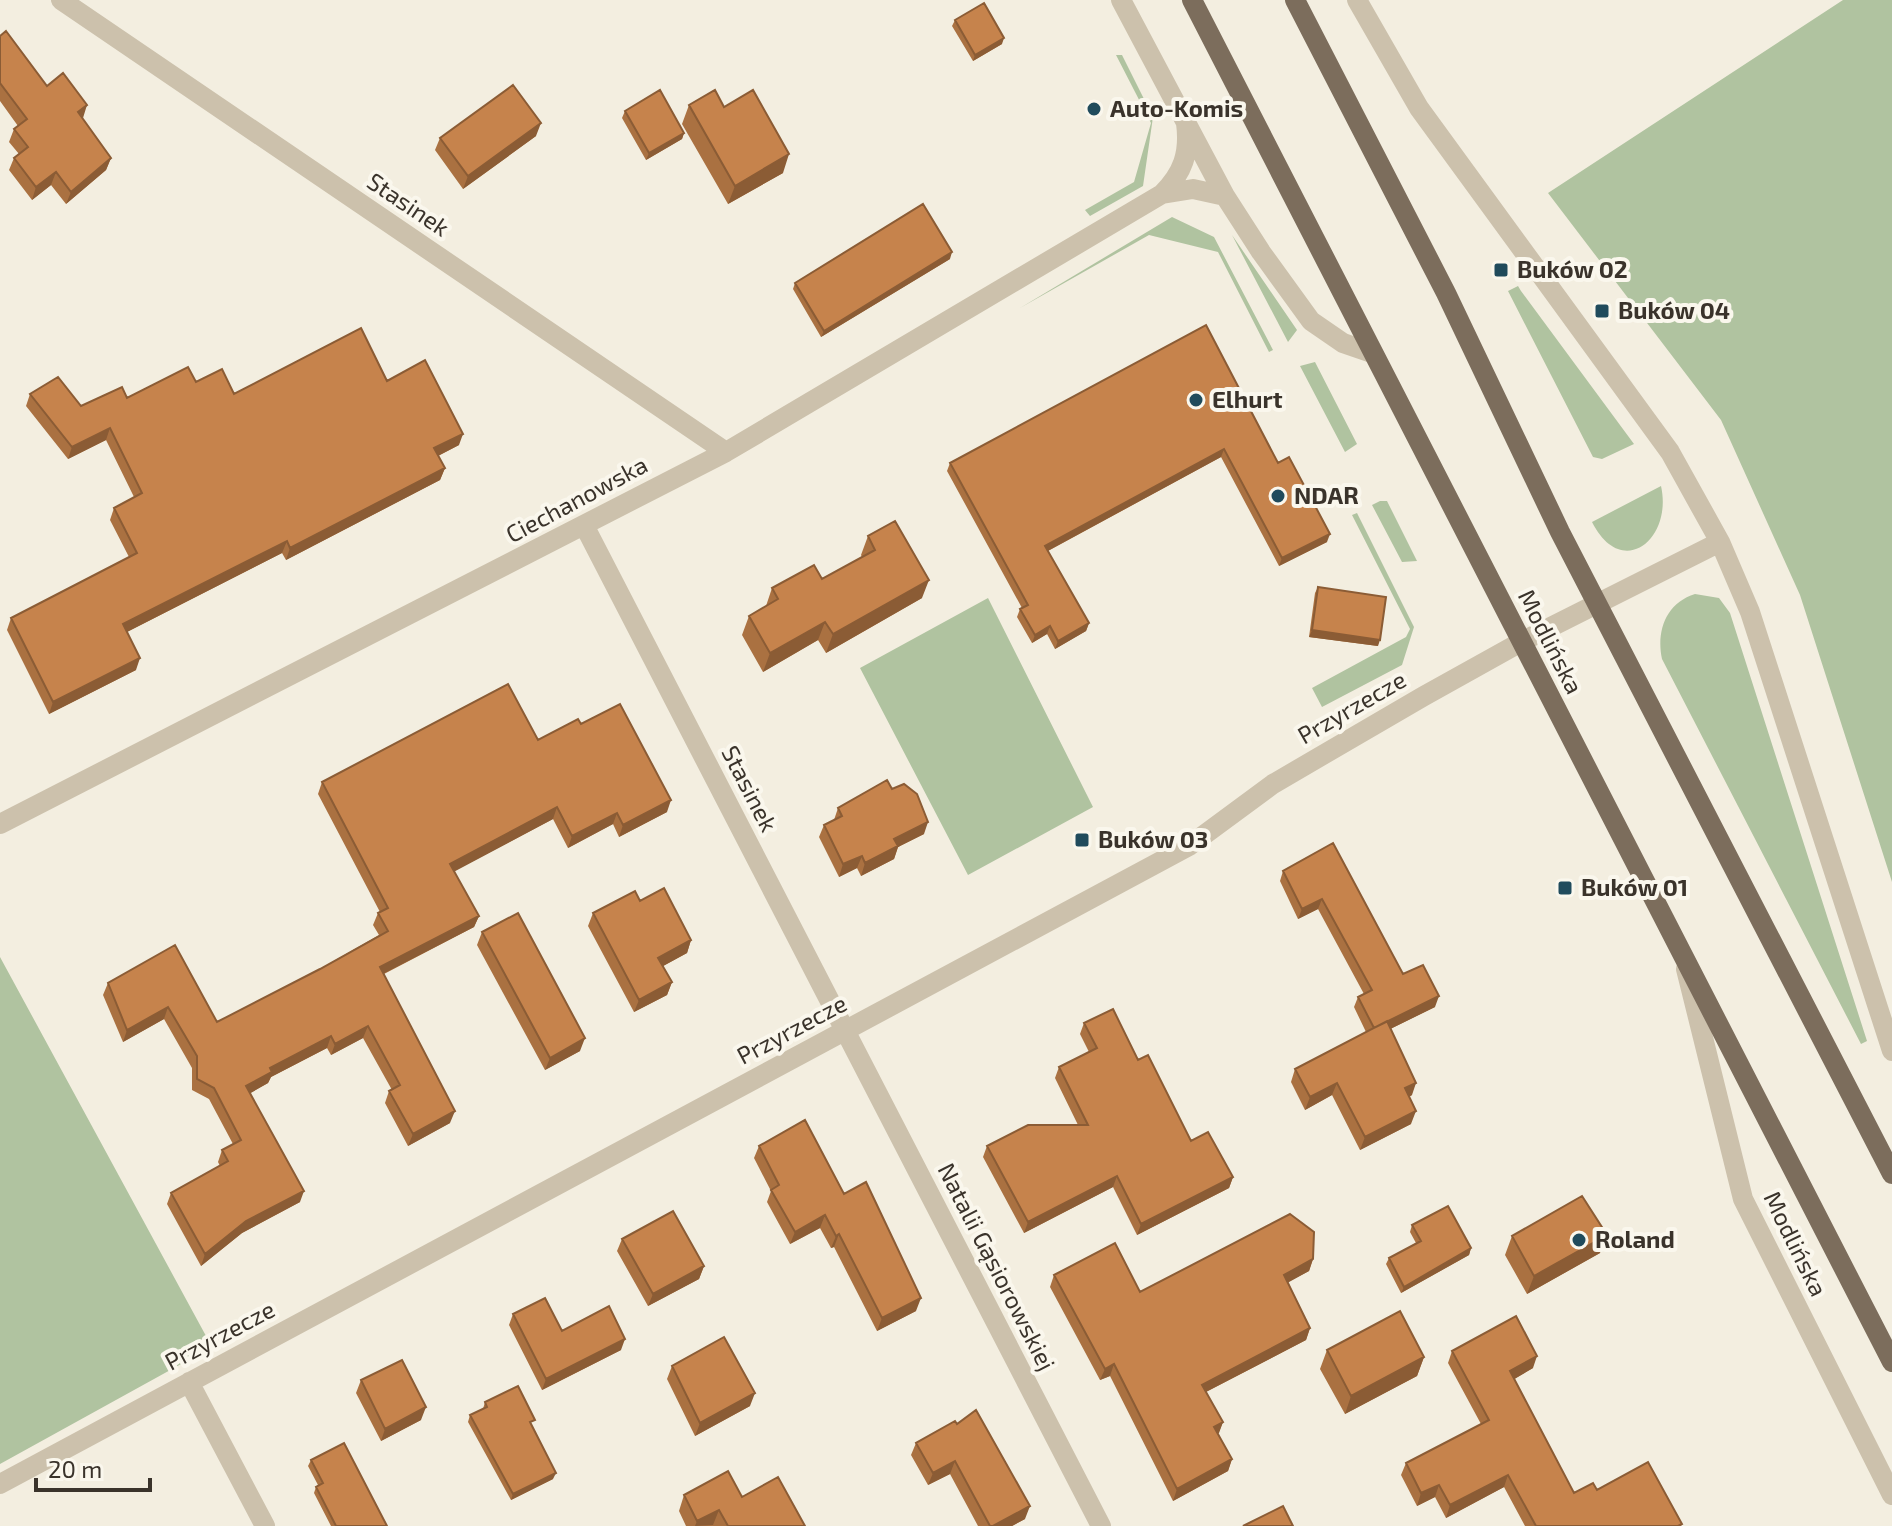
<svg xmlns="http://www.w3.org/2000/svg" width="1892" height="1526" font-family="'Exo 2',sans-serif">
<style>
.green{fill:#b0c3a0}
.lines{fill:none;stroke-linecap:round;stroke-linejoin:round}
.minor{stroke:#ccc1ac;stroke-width:20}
.major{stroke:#7c6d5c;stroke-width:20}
.wall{fill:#aa7141}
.shaded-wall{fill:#8b5c35}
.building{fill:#c6834c;stroke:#8b5c35;stroke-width:2}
.poi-dot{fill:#204b5c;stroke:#faf7ed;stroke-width:3}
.labels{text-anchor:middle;stroke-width:8;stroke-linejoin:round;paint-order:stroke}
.poi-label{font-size:24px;font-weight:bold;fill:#3a332b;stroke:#faf7ed;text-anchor:start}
.street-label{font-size:24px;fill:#3a332b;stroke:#faf7ed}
</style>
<rect width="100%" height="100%" fill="#f3eee0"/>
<!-- green -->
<path class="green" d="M 1843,0 L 1892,0 L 1892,882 L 1800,595 L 1721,420 L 1548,193 Z
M 1116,55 L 1122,55 L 1153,117 L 1143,186 L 1090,216 L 1085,210 L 1134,182 L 1151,123 Z
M 1172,217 L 1214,237 L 1273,350 L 1269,352 L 1218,252 L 1149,235 L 1020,308 Z
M 1232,235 L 1297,330 L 1288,342 Z
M 1518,286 L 1521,291 L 1634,444 L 1602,459 L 1593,457 L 1508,291 Z
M 1315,362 L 1357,444 L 1345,452 L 1300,366 Z
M 1661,486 C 1673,539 1622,581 1592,522 Z
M 1380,501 L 1387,501 L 1417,561 L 1402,562 L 1372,505 Z
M 1357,513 L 1414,627 L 1402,665 L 1322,707 L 1312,688 L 1406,637 L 1410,629 L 1352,515 Z
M 1695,594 L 1719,598 L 1730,613 L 1867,1041 L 1861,1044 L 1662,659 C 1656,631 1666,603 1695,594 Z
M 988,598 L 1093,807 L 968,875 L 860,668 Z
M 0,957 L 212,1347 L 0,1464 Z"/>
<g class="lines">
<!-- minor -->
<path class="minor" d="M 61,0 L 726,452
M 1121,0 L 1225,196 L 1261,252 L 1311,321 L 1343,343 L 1372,353
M 1357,0 L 1419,108 L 1670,452 L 1720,542 L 1750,612 L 1892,1051
M 1162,194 L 1193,189 L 1225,196
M 585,527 L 1101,1526
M 0,824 L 726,452 L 1162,194 C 1183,173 1190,153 1186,123
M 1686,969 L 1743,1199 L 1892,1495
M 189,1382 L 265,1526
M 0,1484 L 1189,846 L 1273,784 L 1424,696 L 1521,642 L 1720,542"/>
<!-- major -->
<path class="major" d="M 1192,0 L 1892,1362
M 1295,0 L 1446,293 L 1560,532 L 1892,1174"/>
</g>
<!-- wall -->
<path class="wall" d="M 955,20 L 1002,44 L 973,61 L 952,26 Z
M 0,36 L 47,86 L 82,118 L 111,158 L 106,170 L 66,204 L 51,185 L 32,200 L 9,170 L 14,158 L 19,154 L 9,142 L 14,129 L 18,126 L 0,101 Z
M 689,105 L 783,173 L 728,204 L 682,124 Z
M 625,111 L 684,133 L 682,139 L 646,160 L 622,118 Z
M 536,136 L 463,189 L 435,150 L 440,138 Z
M 950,259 L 821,337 L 793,289 L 795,283 Z
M 1206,325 L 1278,463 L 1327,542 L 1279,566 L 1221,457 L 1048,551 L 1089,623 L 1086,631 L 1055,649 L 1047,634 L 1032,643 L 1017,617 L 1020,609 L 1022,608 L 947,471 L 950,463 Z
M 387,381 L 459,445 L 438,456 L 445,468 L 440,480 L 286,560 L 282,553 L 127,632 L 136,670 L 49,714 L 7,630 L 11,618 L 129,557 L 110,520 L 114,508 L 134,497 L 106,440 L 68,459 L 26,406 L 30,394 L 81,406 L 127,398 L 196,382 L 234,394 Z
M 868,536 L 922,598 L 826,653 L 818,640 L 763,672 L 742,635 L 749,616 L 766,606 L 772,588 L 822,579 L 862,557 L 861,555 Z
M 1318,587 L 1378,646 L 1309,637 L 1315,593 Z
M 581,724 L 667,812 L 619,837 L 613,824 L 568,848 L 553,819 L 454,871 L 479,916 L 474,927 L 384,974 L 450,1123 L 408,1146 L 385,1103 L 389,1091 L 392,1090 L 363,1038 L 331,1055 L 327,1048 L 271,1077 L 268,1083 L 250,1093 L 300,1202 L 242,1233 L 201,1266 L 167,1204 L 171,1193 L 220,1166 L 218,1162 L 222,1150 L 233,1144 L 209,1099 L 192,1090 L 192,1068 L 164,1019 L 123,1042 L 103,995 L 108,983 L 217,1022 L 320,969 L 379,935 L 373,925 L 378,913 L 380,912 L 318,794 L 322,782 L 538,740 Z
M 838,808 L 924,834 L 898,847 L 894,859 L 861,876 L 857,868 L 839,877 L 819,837 L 824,825 L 834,820 Z
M 1333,843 L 1403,974 L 1435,1007 L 1390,1029 L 1412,1095 L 1409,1097 L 1411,1124 L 1360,1150 L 1332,1095 L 1305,1110 L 1291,1082 L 1295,1069 L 1366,1032 L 1354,1007 L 1358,997 L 1364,994 L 1318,909 L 1298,919 L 1280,881 L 1283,871 Z
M 640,901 L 691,940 L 687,953 L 663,966 L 672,982 L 667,995 L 634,1012 L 588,926 L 593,913 Z
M 482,932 L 580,1051 L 545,1070 L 477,945 Z
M 1084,1023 L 1138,1060 L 1191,1141 L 1233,1177 L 1229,1188 L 1137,1235 L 1113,1187 L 1024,1233 L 983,1157 L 987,1146 L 1078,1125 L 1055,1078 L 1059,1067 L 1089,1052 L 1080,1034 Z
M 759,1146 L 844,1194 L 916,1311 L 877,1331 L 834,1247 L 831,1248 L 820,1228 L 790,1244 L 767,1202 L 771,1191 L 754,1158 Z
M 1412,1225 L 1471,1248 L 1469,1255 L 1401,1293 L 1386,1264 L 1389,1258 L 1416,1243 L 1410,1232 Z
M 1512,1236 L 1600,1253 L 1527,1294 L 1505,1255 Z
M 622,1239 L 704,1266 L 699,1279 L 648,1306 L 617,1251 Z
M 1313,1259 L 1309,1271 L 1288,1282 L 1310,1328 L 1306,1340 L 1206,1392 L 1223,1422 L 1218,1434 L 1232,1459 L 1228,1471 L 1173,1501 L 1110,1376 L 1100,1380 L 1050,1287 L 1054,1275 L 1140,1292 Z
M 513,1314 L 621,1350 L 542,1390 L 509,1325 Z
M 1327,1350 L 1424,1357 L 1417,1376 L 1345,1414 L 1320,1369 Z
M 1452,1351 L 1533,1368 L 1514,1379 L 1574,1493 L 1597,1490 L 1682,1524 L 1681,1526 L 1525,1526 L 1504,1487 L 1446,1518 L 1435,1497 L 1417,1506 L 1401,1475 L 1406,1463 L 1481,1424 L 1448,1363 Z
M 672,1366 L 750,1406 L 695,1436 L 667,1379 Z
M 361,1380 L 421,1420 L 381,1441 L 356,1393 Z
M 485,1402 L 532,1427 L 553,1479 L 511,1500 L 468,1422 L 470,1415 L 483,1409 Z
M 955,1421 L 1025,1519 L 1012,1526 L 978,1526 L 950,1474 L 928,1485 L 911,1455 L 916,1443 Z
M 311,1460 L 387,1526 L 331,1526 L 314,1493 L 316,1487 L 318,1485 L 308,1466 Z
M 684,1495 L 742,1497 L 805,1526 L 686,1526 L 679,1511 Z"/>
<!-- shaded-wall -->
<path class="shaded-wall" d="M 1004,38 L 1002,44 L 973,61 L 975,55 Z
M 87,105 L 83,118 L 78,112 Z
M 541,123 L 536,136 L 463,189 L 468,176 Z
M 684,133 L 682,139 L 646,160 L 649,153 Z
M 789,154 L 783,173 L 728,204 L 735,186 Z
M 111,158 L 106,170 L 66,204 L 71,192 Z
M 56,172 L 51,185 L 32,200 L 36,187 Z
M 952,252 L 950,259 L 821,337 L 824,331 Z
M 110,428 L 106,440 L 68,459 L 72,447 Z
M 463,434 L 459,445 L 430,460 L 434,448 Z
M 1224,449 L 1221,457 L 1042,554 L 1045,546 Z
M 445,468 L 440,480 L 286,560 L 290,548 Z
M 1330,534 L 1327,542 L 1279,566 L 1282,558 Z
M 287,541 L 282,553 L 119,636 L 123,624 Z
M 929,580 L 922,598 L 826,653 L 833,634 Z
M 825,622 L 818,640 L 763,672 L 770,653 Z
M 1089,623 L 1086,631 L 1055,649 L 1058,641 Z
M 1050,626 L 1047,634 L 1032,643 L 1035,635 Z
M 1312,630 L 1380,640 L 1378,646 L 1309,637 Z
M 140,658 L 136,670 L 49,714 L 53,702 Z
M 671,800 L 667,812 L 619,837 L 623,825 Z
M 557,807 L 553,819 L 446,876 L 450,864 Z
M 617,813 L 613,824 L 568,848 L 572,836 Z
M 928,822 L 924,834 L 898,847 L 894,859 L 861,876 L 865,863 L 894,839 Z
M 862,856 L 857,868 L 839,877 L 843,864 Z
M 1322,899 L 1318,909 L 1298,919 L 1302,909 Z
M 479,916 L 474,927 L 375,978 L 380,967 Z
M 691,940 L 687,953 L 654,971 L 658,958 Z
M 672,982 L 667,995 L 634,1012 L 639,1000 Z
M 1439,996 L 1435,1007 L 1370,1039 L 1374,1028 Z
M 168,1007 L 164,1019 L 123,1042 L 127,1030 Z
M 368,1026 L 363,1038 L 331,1055 L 335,1044 Z
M 331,1036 L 327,1048 L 271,1077 L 268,1083 L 242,1098 L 246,1086 L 270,1068 Z
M 585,1038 L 580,1051 L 545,1070 L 550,1058 Z
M 1337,1083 L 1332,1095 L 1305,1110 L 1310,1097 Z
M 1416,1083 L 1412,1095 L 1400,1101 L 1405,1088 Z
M 455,1111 L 450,1123 L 408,1146 L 413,1134 Z
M 1416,1111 L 1411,1124 L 1360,1150 L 1365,1137 Z
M 1117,1176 L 1113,1187 L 1024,1233 L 1028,1222 Z
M 1233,1177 L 1229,1188 L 1137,1235 L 1141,1224 Z
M 304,1191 L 300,1202 L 242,1233 L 201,1266 L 205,1254 L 246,1221 Z
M 825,1215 L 820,1228 L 790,1244 L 795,1232 Z
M 839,1234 L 834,1247 L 831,1248 L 836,1236 Z
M 1607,1235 L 1600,1253 L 1527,1294 L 1534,1276 Z
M 1471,1248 L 1469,1255 L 1401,1293 L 1404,1287 Z
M 1313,1259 L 1309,1271 L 1280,1287 L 1284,1275 Z
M 704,1266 L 699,1279 L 648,1306 L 653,1294 Z
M 921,1298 L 916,1311 L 877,1331 L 882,1318 Z
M 1310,1328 L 1306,1340 L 1198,1396 L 1202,1385 Z
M 625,1339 L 621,1350 L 542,1390 L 546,1379 Z
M 1537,1356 L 1533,1368 L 1506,1384 L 1510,1371 Z
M 1424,1357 L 1417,1376 L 1345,1414 L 1351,1396 Z
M 1114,1364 L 1110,1376 L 1100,1380 L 1105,1369 Z
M 755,1393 L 750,1406 L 695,1436 L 700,1423 Z
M 426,1407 L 421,1420 L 381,1441 L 385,1429 Z
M 1223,1422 L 1219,1433 L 1209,1438 L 1214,1427 Z
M 1232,1459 L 1228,1471 L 1173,1501 L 1177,1489 Z
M 955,1461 L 950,1474 L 928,1485 L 933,1473 Z
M 556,1473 L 553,1479 L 511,1500 L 513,1494 Z
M 1508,1475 L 1504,1487 L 1446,1518 L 1450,1505 Z
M 1439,1485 L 1435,1497 L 1417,1506 L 1421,1493 Z
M 1030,1506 L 1025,1519 L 1012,1526 L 993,1526 Z
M 719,1510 L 713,1525 L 695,1526 L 697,1521 Z"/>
<!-- building -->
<path class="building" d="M 984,3 L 1004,38 L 975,55 L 955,20 Z
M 6,31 L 47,86 L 63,73 L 87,105 L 78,112 L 111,158 L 71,192 L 56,172 L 36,187 L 14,158 L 28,147 L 14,129 L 27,119 L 0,83 L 0,36 Z
M 513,85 L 541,123 L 468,176 L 440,138 Z
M 660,90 L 684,133 L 649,153 L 625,111 Z
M 715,90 L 724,107 L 753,90 L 789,154 L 735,186 L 689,105 Z
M 923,204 L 952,252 L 824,331 L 795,283 Z
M 1206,325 L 1278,463 L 1289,457 L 1330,534 L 1282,558 L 1224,449 L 1045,546 L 1089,623 L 1058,641 L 1050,626 L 1035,635 L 1020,609 L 1028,605 L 950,463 Z
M 361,328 L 387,381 L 425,360 L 463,434 L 434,448 L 445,468 L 290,548 L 287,541 L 123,624 L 140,658 L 53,702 L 11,618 L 137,553 L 114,508 L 142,493 L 110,428 L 72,447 L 30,394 L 58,377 L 81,406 L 122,387 L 127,398 L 188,367 L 196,382 L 222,369 L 234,394 Z
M 895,521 L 929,580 L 833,634 L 825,622 L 770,653 L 749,616 L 778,599 L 772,588 L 814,565 L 822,579 L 875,550 L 868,536 Z
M 1318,587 L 1386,597 L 1380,640 L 1312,630 Z
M 508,684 L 538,740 L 578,719 L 581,724 L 620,704 L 671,800 L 623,825 L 617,813 L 572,836 L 557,807 L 450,864 L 479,916 L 380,967 L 455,1111 L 413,1134 L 389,1091 L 400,1085 L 368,1026 L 335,1044 L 331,1036 L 270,1068 L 272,1072 L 246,1086 L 304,1191 L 246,1221 L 205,1254 L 171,1193 L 228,1161 L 222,1150 L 241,1140 L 214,1088 L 197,1079 L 197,1056 L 168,1007 L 127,1030 L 108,983 L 175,945 L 217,1022 L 320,969 L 388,931 L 378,913 L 388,908 L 322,782 Z
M 887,780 L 892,789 L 904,784 L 917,794 L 928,822 L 894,839 L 898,846 L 865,863 L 862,856 L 843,864 L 824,825 L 842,816 L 838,808 Z
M 1333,843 L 1403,974 L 1423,965 L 1439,996 L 1374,1028 L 1358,997 L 1372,990 L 1322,899 L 1302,909 L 1283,871 Z
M 664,888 L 691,940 L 658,958 L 672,982 L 639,1000 L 593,913 L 635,891 L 640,901 Z
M 518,913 L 585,1038 L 550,1058 L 482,932 Z
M 1113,1009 L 1138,1060 L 1148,1055 L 1191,1141 L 1208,1132 L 1233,1177 L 1141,1224 L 1117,1176 L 1028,1222 L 987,1146 L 1028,1125 L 1088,1125 L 1059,1067 L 1097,1048 L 1084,1023 Z
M 1387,1021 L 1416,1083 L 1405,1088 L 1416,1111 L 1365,1137 L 1337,1083 L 1310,1097 L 1295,1069 Z
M 805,1120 L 844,1194 L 866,1182 L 921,1298 L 882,1318 L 839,1234 L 836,1236 L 825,1215 L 795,1232 L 771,1190 L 779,1185 L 759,1146 Z
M 1582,1196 L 1607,1235 L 1534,1276 L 1512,1236 Z
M 1448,1206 L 1471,1248 L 1404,1287 L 1389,1258 L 1421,1241 L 1412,1225 Z
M 673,1211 L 704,1266 L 653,1294 L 622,1239 Z
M 1290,1214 L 1314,1232 L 1313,1259 L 1284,1275 L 1310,1328 L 1202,1385 L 1223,1422 L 1214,1427 L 1232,1459 L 1177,1489 L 1114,1364 L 1105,1369 L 1054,1275 L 1115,1243 L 1140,1292 Z
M 545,1298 L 562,1331 L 609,1306 L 625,1339 L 546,1379 L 513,1314 Z
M 1400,1311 L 1424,1357 L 1351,1396 L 1327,1350 Z
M 1516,1316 L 1537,1356 L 1510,1371 L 1574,1493 L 1593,1483 L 1597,1490 L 1648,1462 L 1682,1524 L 1678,1526 L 1536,1526 L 1508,1475 L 1450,1505 L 1439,1485 L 1421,1493 L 1406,1463 L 1489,1420 L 1452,1351 Z
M 724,1337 L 755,1393 L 700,1423 L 672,1366 Z
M 402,1360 L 426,1407 L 385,1429 L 361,1380 Z
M 518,1386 L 535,1420 L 530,1422 L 556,1473 L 513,1494 L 470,1415 L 487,1407 L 485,1402 Z
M 976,1410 L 1030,1506 L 993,1526 L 990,1526 L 955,1461 L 933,1473 L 916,1443 L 955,1421 L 957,1424 Z
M 344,1443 L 387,1526 L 336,1526 L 316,1487 L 323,1483 L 311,1460 Z
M 728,1471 L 742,1497 L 778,1477 L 805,1526 L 728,1526 L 719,1510 L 697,1521 L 684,1495 Z
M 1283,1506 L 1293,1526 L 1243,1526 Z"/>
<!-- markers -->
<g class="poi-dot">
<circle cx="1094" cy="109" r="8"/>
<rect x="1493" y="262" width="16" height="16" rx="4"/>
<rect x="1594" y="303" width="16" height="16" rx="4"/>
<circle cx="1196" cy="400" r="8"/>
<circle cx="1278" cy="496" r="8"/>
<rect x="1074" y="832" width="16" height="16" rx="4"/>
<rect x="1557" y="880" width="16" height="16" rx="4"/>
<circle cx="1579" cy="1240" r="8"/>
</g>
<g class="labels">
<!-- poi labels -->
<g class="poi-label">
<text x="1110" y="117">Auto-Komis</text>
<text x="1517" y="278">Buków 02</text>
<text x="1618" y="319">Buków 04</text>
<text x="1212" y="408">Elhurt</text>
<text x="1294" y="504">NDAR</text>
<text x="1098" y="848">Buków 03</text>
<text x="1581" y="896">Buków 01</text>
<text x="1595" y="1248">Roland</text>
</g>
<!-- street labels -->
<g class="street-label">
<text transform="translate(408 205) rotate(34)" y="8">Stasinek</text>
<text transform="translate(577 500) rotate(-28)" y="8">Ciechanowska</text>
<text transform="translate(1550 642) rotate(63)" y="8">Modlińska</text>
<text transform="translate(1352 708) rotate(-30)" y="8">Przyrzecze</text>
<text transform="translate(749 789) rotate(63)" y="8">Stasinek</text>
<text transform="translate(792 1030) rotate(-28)" y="8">Przyrzecze</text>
<text transform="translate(1795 1244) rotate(64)" y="8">Modlińska</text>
<text transform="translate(996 1267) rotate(63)" y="8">Natalii Gąsiorowskiej</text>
<text transform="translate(220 1336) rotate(-28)" y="8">Przyrzecze</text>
</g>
</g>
<!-- scale -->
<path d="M36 1478v12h114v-12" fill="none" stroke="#3a332b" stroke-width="4"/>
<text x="48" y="1478" font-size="24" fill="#3a332b" stroke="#faf7ed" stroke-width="6" paint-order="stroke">20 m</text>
</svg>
